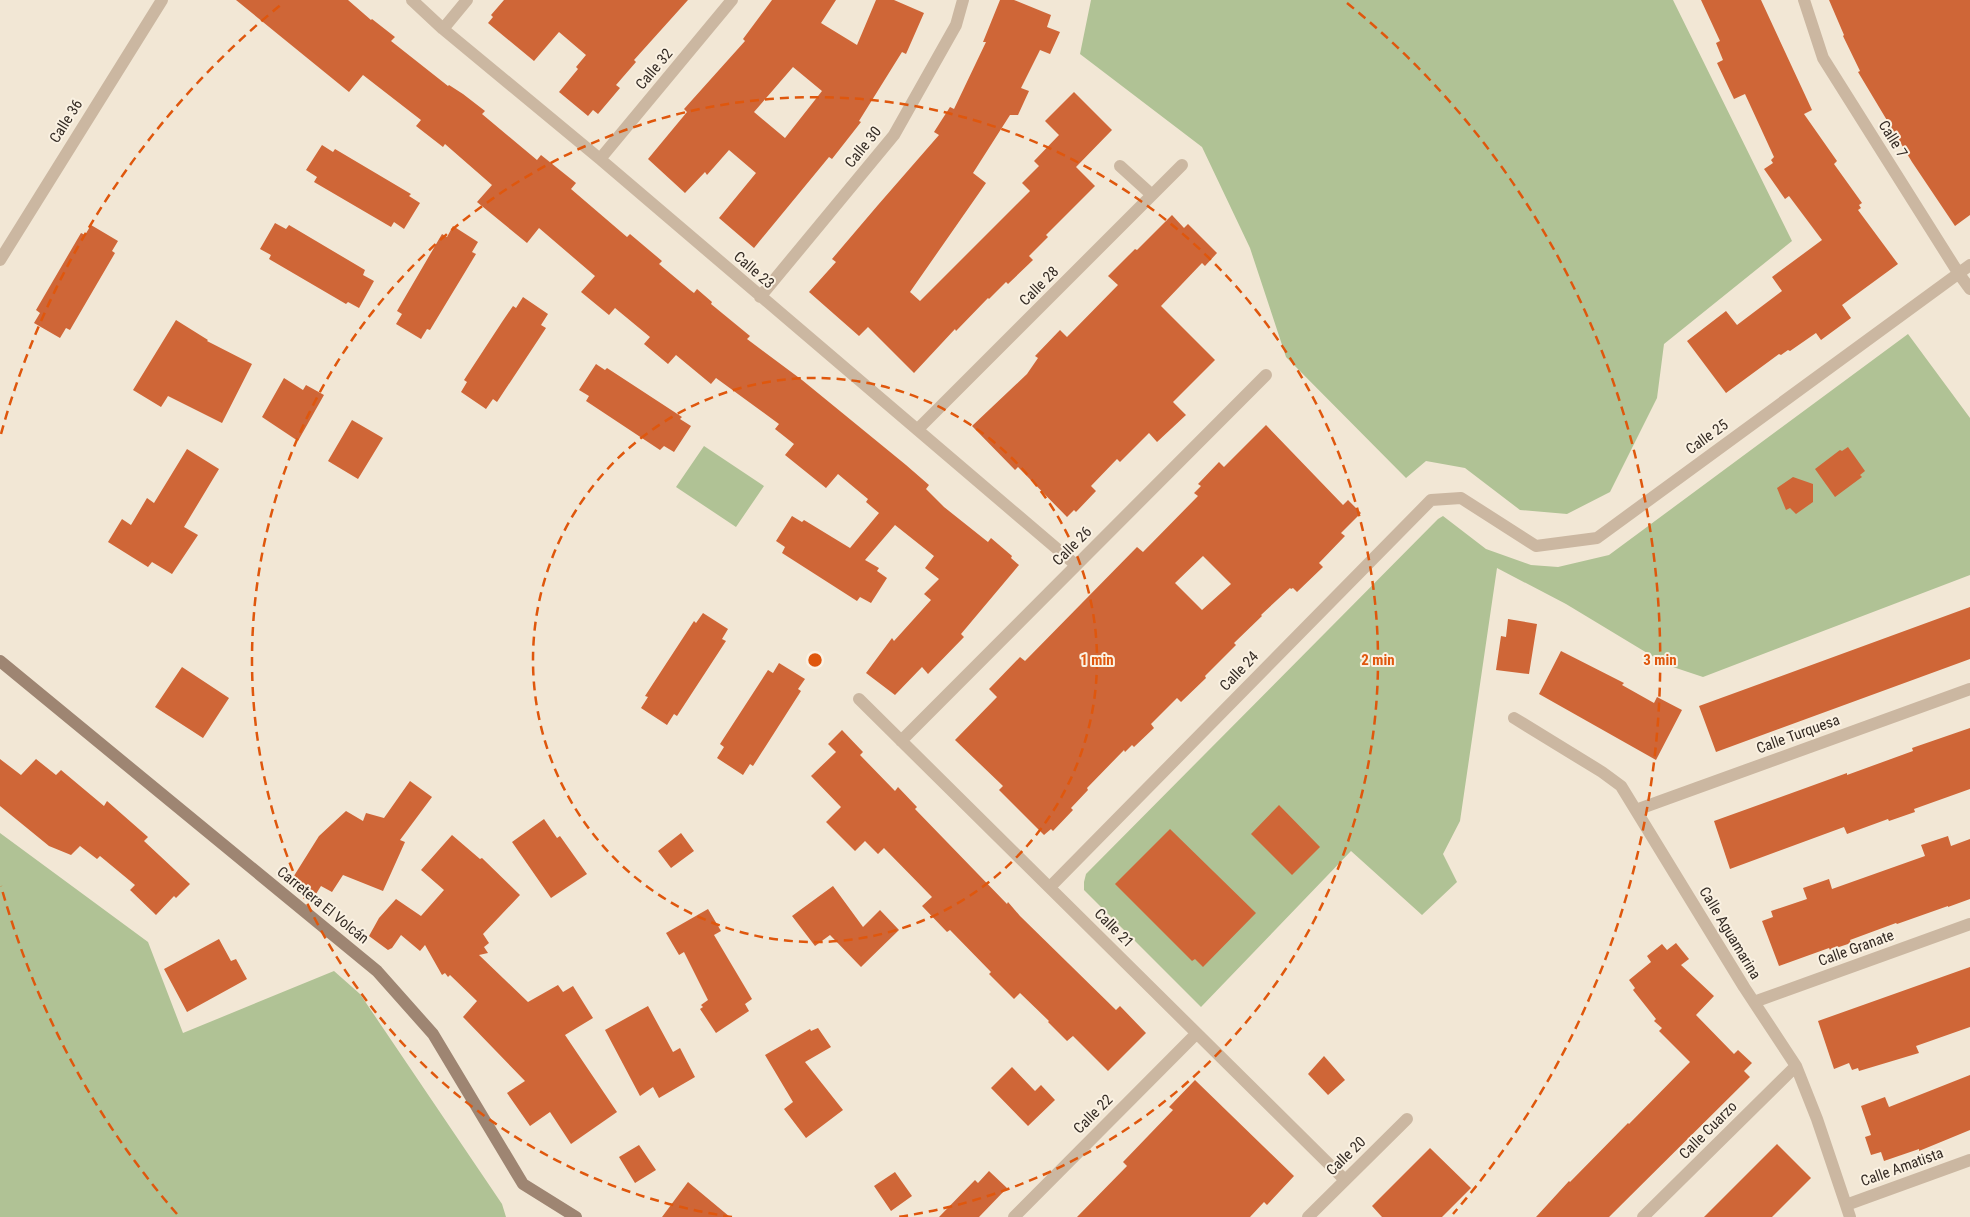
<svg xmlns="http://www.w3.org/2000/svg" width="1970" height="1217" font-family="'Roboto Condensed',sans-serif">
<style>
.green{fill:#b0c295}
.building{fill:#cf6637;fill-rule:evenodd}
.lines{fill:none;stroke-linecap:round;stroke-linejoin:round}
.street{stroke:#cbb7a1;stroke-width:12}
.secondary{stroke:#9e8572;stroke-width:12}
.ring{fill:none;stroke:#df570d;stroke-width:2.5;stroke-dasharray:9 6}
.labels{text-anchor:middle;stroke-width:4;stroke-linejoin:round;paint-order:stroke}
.street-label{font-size:15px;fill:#342b24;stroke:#faf1e2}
.centre{fill:#df570d;stroke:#faf1e2;stroke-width:2.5}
.ring-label{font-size:15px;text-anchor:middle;font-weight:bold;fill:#df570d;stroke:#faf1e2;stroke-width:4;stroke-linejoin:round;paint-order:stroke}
</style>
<rect width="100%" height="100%" fill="#f2e7d5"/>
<!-- green -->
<path class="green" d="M 1091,0 L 1673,0 L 1792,241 L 1664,344 L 1657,398 L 1610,492 L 1567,514 L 1520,510 L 1465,468 L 1426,461 L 1406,478 L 1286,357 L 1250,248 L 1202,147 L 1080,54 Z
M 1908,334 L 1970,418 L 1970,575 L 1703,677 L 1667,665 L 1566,604 L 1497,568 L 1460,821 L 1443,854 L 1457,882 L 1422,915 L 1351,851 L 1201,1007 L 1084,890 L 1084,882 L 1086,874 L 1438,519 L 1443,516 L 1486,549 L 1531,565 L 1558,567 L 1609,555 Z
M 704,446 L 764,486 L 736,527 L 676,487 Z
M 0,833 L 148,942 L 183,1033 L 334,971 L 360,994 L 502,1204 L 506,1217 L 0,1217 Z"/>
<!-- building -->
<path class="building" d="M 236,0 L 348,0 L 371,20 L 372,19 L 395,37 L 391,41 L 448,86 L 449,85 L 463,94 L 485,111 L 482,114 L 537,160 L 541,155 L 576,183 L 571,189 L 627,237 L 630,234 L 662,261 L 659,264 L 690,290 L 694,293 L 697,289 L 712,302 L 711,304 L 750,336 L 747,339 L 802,380 L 906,465 L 929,485 L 926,489 L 944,507 L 988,542 L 991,538 L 1012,556 L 1011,558 L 1019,565 L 961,634 L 964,637 L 928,674 L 922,667 L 895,695 L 866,673 L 892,638 L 894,641 L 931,600 L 924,594 L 939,579 L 925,568 L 934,556 L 895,525 L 865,560 L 879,568 L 877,571 L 887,578 L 871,603 L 860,597 L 857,601 L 782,553 L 785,547 L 776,541 L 792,516 L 802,522 L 804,520 L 850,548 L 879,513 L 866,502 L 868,499 L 838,474 L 826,488 L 785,455 L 794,444 L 775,429 L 779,424 L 716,378 L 711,384 L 676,355 L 668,364 L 644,344 L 650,337 L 615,308 L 609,315 L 581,292 L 595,276 L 539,228 L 527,243 L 477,202 L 492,185 L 445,144 L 443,147 L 416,126 L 421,120 L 363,75 L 349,92 Z
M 504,0 L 688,0 L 634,60 L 636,62 L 616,85 L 620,88 L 598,114 L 593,110 L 588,116 L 559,92 L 578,69 L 576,67 L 586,55 L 559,32 L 534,61 L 488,23 L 493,17 L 491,15 Z
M 772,0 L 836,0 L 821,23 L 857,45 L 876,0 L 894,0 L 924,13 L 906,54 L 902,52 L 859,121 L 861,122 L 832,159 L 829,157 L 754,248 L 719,218 L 756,173 L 729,150 L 707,175 L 705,172 L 685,193 L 648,159 L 687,112 L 684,109 L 745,41 L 743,39 ZM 793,67 L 822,91 L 785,138 L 754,112 Z
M 1000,0 L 1014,0 L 1051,15 L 1047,27 L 1060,32 L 1050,54 L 1040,50 L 1021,88 L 1029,91 L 1018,115 L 1010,115 L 973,173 L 986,183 L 910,292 L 920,301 L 1030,191 L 1022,183 L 1039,166 L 1034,161 L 1059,135 L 1045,121 L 1074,92 L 1112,130 L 1076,167 L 1095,186 L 1046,235 L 1048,237 L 1029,256 L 1033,260 L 1008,284 L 1006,282 L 989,299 L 988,298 L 956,331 L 955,329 L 914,373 L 868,327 L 859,336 L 809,292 L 836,262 L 832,259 L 878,205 L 939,135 L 934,132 L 950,107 L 954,109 L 986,42 L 983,42 Z
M 1701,0 L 1761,0 L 1812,110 L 1804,114 L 1837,161 L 1834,164 L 1862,203 L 1859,205 L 1861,208 L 1858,210 L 1898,264 L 1842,305 L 1851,318 L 1821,340 L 1816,333 L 1790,351 L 1788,350 L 1781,355 L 1779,354 L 1726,393 L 1687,341 L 1726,311 L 1737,325 L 1782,291 L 1772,277 L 1822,240 L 1789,196 L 1785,199 L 1764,169 L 1773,163 L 1771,160 L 1774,157 L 1745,94 L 1734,99 L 1717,63 L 1723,60 L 1716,43 L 1720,41 Z
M 1829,0 L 1970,0 L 1970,215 L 1955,226 L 1912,162 L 1858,72 L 1860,71 L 1843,36 L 1844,35 Z
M 322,145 L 333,152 L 335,149 L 411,194 L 409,196 L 420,203 L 404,229 L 394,222 L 391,227 L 314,182 L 317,177 L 306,170 Z
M 1172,215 L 1184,228 L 1188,224 L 1217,253 L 1205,266 L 1202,263 L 1161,306 L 1215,360 L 1173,402 L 1186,415 L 1157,442 L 1149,433 L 1120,462 L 1117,459 L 1091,486 L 1096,491 L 1076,512 L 1074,510 L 1067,517 L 1018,467 L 1015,470 L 972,426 L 1027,374 L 1038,358 L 1035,356 L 1060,330 L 1067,337 L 1118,285 L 1108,276 L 1135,249 L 1137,250 Z
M 275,223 L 286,229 L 289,225 L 365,270 L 363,275 L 374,281 L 359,308 L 348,302 L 346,304 L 269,259 L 271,255 L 260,249 Z
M 91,225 L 118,241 L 112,251 L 115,253 L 70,330 L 66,328 L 60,338 L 34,323 L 40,313 L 36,310 L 81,233 L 85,235 Z
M 453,226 L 478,242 L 472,252 L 476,254 L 430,330 L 427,329 L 421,339 L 396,324 L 402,314 L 397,311 L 442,234 L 447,237 Z
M 523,297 L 548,314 L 541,325 L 546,328 L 497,402 L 493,399 L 486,409 L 461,392 L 467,382 L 464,380 L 502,322 L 513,306 L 516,308 Z
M 176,320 L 208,340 L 207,341 L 252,364 L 222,423 L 168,396 L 161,407 L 133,390 Z
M 596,364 L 605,370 L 607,368 L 682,417 L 680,419 L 691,426 L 674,452 L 664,446 L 660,450 L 586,401 L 589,396 L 579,390 Z
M 284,378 L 303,390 L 306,385 L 324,395 L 298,441 L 262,417 Z
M 352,420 L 383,438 L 358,479 L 328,461 Z
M 1266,425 L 1343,505 L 1348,500 L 1361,513 L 1341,533 L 1345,536 L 1319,563 L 1323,567 L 1297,592 L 1293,588 L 1291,589 L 1290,588 L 1261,615 L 1262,616 L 1234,643 L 1236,645 L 1205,676 L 1206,678 L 1181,702 L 1177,698 L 1151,724 L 1154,728 L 1134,747 L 1132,745 L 1125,752 L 1124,750 L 1087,788 L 1088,790 L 1071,808 L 1073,810 L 1053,831 L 1051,829 L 1044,835 L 999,790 L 1003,786 L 955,740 L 997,697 L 989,689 L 1020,657 L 1025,661 L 1137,547 L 1143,552 L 1198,496 L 1194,493 L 1201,486 L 1198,484 L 1219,462 L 1224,467 ZM 1203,556 L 1231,584 L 1202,610 L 1175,583 Z
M 1848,447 L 1865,471 L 1860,475 L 1862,477 L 1835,497 L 1815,469 L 1840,450 L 1842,451 Z
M 187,449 L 219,469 L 184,527 L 198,535 L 172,574 L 152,562 L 148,567 L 108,542 L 122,519 L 131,525 L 147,498 L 154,503 Z
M 1793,477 L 1813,484 L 1813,502 L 1796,514 L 1790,508 L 1786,510 L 1777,488 Z
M 1970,607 L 1970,659 L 1716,752 L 1699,706 Z
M 703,613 L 728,629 L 722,639 L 726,641 L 677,716 L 674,714 L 667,725 L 641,708 L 648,697 L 645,696 L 694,621 L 696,623 Z
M 1508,619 L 1537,624 L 1529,674 L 1496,670 L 1501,636 L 1506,637 Z
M 1561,651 L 1624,683 L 1622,685 L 1654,703 L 1657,697 L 1682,710 L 1656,760 L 1539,694 Z
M 779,663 L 805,679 L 798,689 L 801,691 L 753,766 L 750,764 L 743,775 L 717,758 L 724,747 L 720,744 L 768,670 L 773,673 Z
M 182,667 L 229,698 L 203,738 L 155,707 Z
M 1970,728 L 1970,789 L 1914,809 L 1915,812 L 1889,821 L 1888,819 L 1847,834 L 1844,827 L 1730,869 L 1714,821 L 1847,773 L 1847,775 L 1913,751 L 1912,748 Z
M 842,730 L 863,752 L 860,755 L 895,791 L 898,787 L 917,807 L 915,809 L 1007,904 L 1008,902 L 1020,916 L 1116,1010 L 1120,1006 L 1146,1033 L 1108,1071 L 1073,1036 L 1067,1041 L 1048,1022 L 1049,1021 L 1020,993 L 1014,999 L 989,974 L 991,972 L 950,930 L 947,932 L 922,906 L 932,897 L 884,848 L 878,854 L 865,841 L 855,851 L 826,822 L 841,807 L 811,776 L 836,752 L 828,744 Z
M 0,759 L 21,775 L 36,759 L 56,775 L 61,770 L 104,806 L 107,801 L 148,837 L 144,841 L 190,884 L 176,898 L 174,896 L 156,915 L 130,890 L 135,885 L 100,856 L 97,859 L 80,846 L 71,855 L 49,846 L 0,806 Z
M 410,781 L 432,797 L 400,840 L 405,842 L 383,891 L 343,875 L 332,892 L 321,886 L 316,894 L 292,879 L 319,836 L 346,811 L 363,821 L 366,813 L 384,818 Z
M 1279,805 L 1320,847 L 1292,875 L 1251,834 Z
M 544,819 L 557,838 L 560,836 L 587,874 L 551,898 L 512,842 Z
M 1170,829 L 1256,913 L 1203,967 L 1195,959 L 1192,961 L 1115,884 Z
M 681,833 L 694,851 L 671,868 L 658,851 Z
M 452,835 L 480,859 L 482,858 L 520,895 L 483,934 L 489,943 L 484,947 L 488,953 L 479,955 L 528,1002 L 558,985 L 563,992 L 573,986 L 593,1018 L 565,1035 L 617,1112 L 571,1144 L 550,1112 L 530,1126 L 507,1093 L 525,1081 L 463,1017 L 477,1001 L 450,975 L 448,977 L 445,973 L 442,975 L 425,945 L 420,951 L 401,935 L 392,948 L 388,950 L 369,936 L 379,918 L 396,899 L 421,916 L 444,890 L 421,870 Z
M 1948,836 L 1951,846 L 1970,839 L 1970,899 L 1948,907 L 1948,906 L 1897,924 L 1896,923 L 1850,940 L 1851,943 L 1830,950 L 1829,948 L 1779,966 L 1762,921 L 1773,917 L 1771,911 L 1807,899 L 1803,888 L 1829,879 L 1832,889 L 1925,856 L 1921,845 Z
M 833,886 L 863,927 L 880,910 L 899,930 L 861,967 L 830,935 L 815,946 L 792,916 Z
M 708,909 L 721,931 L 714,935 L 752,999 L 745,1004 L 749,1011 L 716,1033 L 700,1009 L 703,1007 L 701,1005 L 708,1000 L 684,952 L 679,955 L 666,933 Z
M 219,939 L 231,961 L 236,959 L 247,979 L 187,1012 L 164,969 Z
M 1676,943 L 1689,959 L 1681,965 L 1714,996 L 1696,1015 L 1734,1054 L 1738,1050 L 1752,1063 L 1744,1071 L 1750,1077 L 1609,1217 L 1536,1217 L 1569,1181 L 1570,1182 L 1628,1123 L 1629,1124 L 1690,1062 L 1659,1031 L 1662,1028 L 1654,1021 L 1656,1019 L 1633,990 L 1635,988 L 1629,980 L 1651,962 L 1647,956 L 1662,944 L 1667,950 Z
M 1970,967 L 1970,1027 L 1916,1046 L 1919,1053 L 1859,1071 L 1858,1068 L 1852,1070 L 1849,1063 L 1834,1069 L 1818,1021 Z
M 648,1006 L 673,1052 L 680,1048 L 695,1077 L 659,1098 L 653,1087 L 640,1096 L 605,1030 Z
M 818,1028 L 831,1047 L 805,1062 L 843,1110 L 806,1138 L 784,1109 L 793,1102 L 765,1055 L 810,1029 L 811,1031 Z
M 1324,1056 L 1345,1080 L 1328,1095 L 1308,1074 Z
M 1012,1067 L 1035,1091 L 1041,1085 L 1055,1100 L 1028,1126 L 991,1088 Z
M 1970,1075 L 1970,1130 L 1919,1151 L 1919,1149 L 1884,1161 L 1881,1152 L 1871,1155 L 1865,1137 L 1871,1135 L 1861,1106 L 1885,1097 L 1889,1107 Z
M 1195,1080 L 1294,1176 L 1267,1205 L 1264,1202 L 1250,1217 L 1077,1217 L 1127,1166 L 1123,1162 L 1173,1110 L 1169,1107 Z
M 1777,1144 L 1811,1178 L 1772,1217 L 1704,1217 Z
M 639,1145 L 656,1170 L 635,1183 L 619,1157 Z
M 1430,1148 L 1471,1188 L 1442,1217 L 1382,1217 L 1372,1206 Z
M 989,1171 L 1007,1188 L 979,1217 L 939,1217 L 975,1180 L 978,1183 Z
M 895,1172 L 912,1196 L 891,1211 L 874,1186 Z
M 688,1182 L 730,1217 L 662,1217 Z"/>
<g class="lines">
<!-- street -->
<path class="street" d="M 412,0 L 443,29 L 600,159 L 1076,565
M 1804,0 L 1823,58 L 1959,274 L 1970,289
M 443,29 L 467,0
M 600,159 L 732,0
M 1120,166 L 1152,195
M 0,260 L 162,0
M 760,297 L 894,135 L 956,25 L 963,0
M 918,429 L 1182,165
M 859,699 L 1345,1180
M 1514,718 L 1602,772 L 1621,786 L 1744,987 L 1796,1066 L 1817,1119 L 1850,1217
M 901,741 L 1266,375
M 1636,810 L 1970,689
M 1050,887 L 1431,500 L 1461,498 L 1536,546 L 1597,538 L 1970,265
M 1754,1002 L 1970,924
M 1846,1205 L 1970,1160
M 1014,1217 L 1196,1034
M 1308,1217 L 1407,1119
M 1643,1217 L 1796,1066"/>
<!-- secondary -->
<path class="secondary" d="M 0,661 L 377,971 L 433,1034 L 523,1184 L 576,1217"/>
</g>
<!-- distance rings -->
<g class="ring">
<circle cx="815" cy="660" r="282"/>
<path d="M732 1217A563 563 0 1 1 898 1217"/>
<path d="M177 1214A845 845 0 0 1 1 886M1 434A845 845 0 0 1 283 3M1347 3A845 845 0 0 1 1453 1214"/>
</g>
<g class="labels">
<!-- street labels -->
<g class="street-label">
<text transform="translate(654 69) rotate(-50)" y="5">Calle 32</text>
<text transform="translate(66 121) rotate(-58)" y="5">Calle 36</text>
<text transform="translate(1893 139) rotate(58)" y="5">Calle 7</text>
<text transform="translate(863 147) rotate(-51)" y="5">Calle 30</text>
<text transform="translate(754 270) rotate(41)" y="5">Calle 23</text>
<text transform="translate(1039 286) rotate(-45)" y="5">Calle 28</text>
<text transform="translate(1707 437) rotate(-36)" y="5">Calle 25</text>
<text transform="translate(1072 546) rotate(-45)" y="5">Calle 26</text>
<text transform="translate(1239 671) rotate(-46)" y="5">Calle 24</text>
<text transform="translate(1798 734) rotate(-20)" y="5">Calle Turquesa</text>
<text transform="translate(323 905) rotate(39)" y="5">Carretera El Volcán</text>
<text transform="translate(1114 928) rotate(45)" y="5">Calle 21</text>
<text transform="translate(1730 933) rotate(59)" y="5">Calle Aguamarina</text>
<text transform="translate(1856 948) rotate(-20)" y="5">Calle Granate</text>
<text transform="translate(1093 1114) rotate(-45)" y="5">Calle 22</text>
<text transform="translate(1708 1130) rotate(-45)" y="5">Calle Cuarzo</text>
<text transform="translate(1346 1156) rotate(-44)" y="5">Calle 20</text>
<text transform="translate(1902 1167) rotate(-20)" y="5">Calle Amatista</text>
</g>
</g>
<circle cx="815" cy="660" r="8" class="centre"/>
<g class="ring-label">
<text x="1097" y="665">1 min</text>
<text x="1378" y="665">2 min</text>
<text x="1660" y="665">3 min</text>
</g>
</svg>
